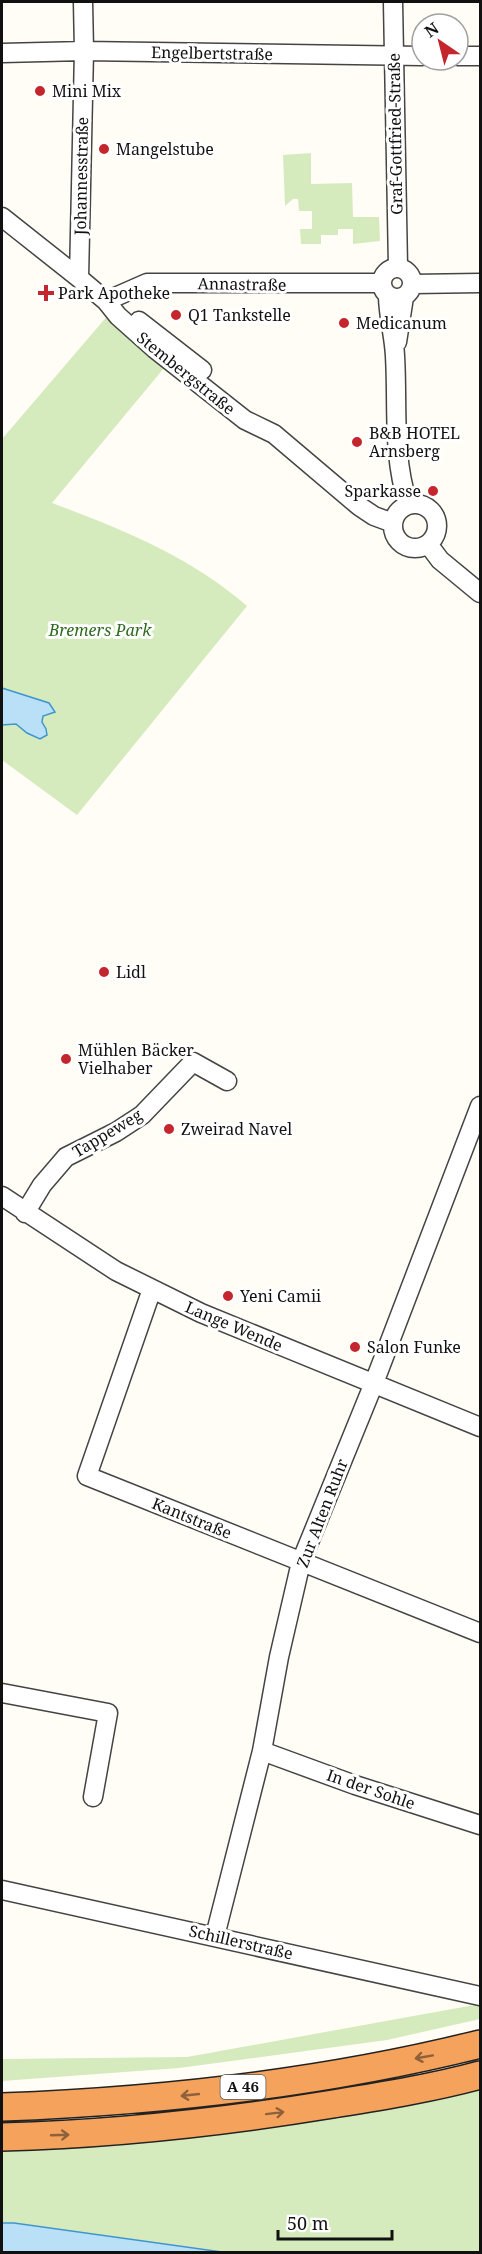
<svg xmlns="http://www.w3.org/2000/svg" width="482" height="2254" font-family="'Noto Serif',serif">
<style>
.green{fill:#d5ebbd}
.water{fill:#b9e0f7;stroke:#3f96cf;stroke-width:1.5}
.lines{fill:none;stroke-linecap:round;stroke-linejoin:round}
.minor-casing{stroke:#444;stroke-width:21}
.highway-casing{stroke:#222;stroke-width:30}
.minor{stroke:#fff;stroke-width:18}
.highway{stroke:#f5a25d;stroke-width:27}
.oneway{stroke:#8e613b}
.poi-dot{fill:#c4262e;stroke:#fff;stroke-width:2}
.labels{text-anchor:middle;stroke-width:6;stroke-linejoin:round;paint-order:stroke}
.shield{fill:#fff;stroke:#585858;stroke-width:1.5}
.shield-label{font-size:15px;font-weight:bold;fill:#111}
.street-label{font-size:16px;fill:#111;stroke:#fff}
.poi-label{font-size:16px;fill:#111;stroke:#fff;text-anchor:start}
.park-label{font-size:16px;font-style:italic;fill:#2f6b1f;stroke:#fff}
</style>
<rect width="100%" height="100%" fill="#fffdf5"/>
<!-- green -->
<path class="green" d="M 311,153 L 311,184 L 352,183 L 353,217 L 379,217 L 380,241 L 353,244 L 353,229 L 338,229 L 338,235 L 321,235 L 321,244 L 301,244 L 300,229 L 312,229 L 312,211 L 299,211 L 298,199 L 293,199 L 285,206 L 283,155 Z
M 109,314 L 169,362 L 52,503 C 122,529 191,557 247,606 L 77,815 L 2,760 L 2,439 Z
M 480,2004 L 480,2019 L 387,2040 L 179,2068 L 2,2081 L 2,2059 L 187,2057 Z
M 480,2088 L 480,2252 L 222,2252 L 2,2223 L 2,2146 Z"/>
<!-- water -->
<path class="water" d="M 2,688 L 49,703 L 55,712 L 43,716 L 42,722 L 46,729 L 47,735 L 40,739 L 27,733 L 16,724 L 2,725 Z
M 2,2223 L 14,2223 L 222,2252 L 2,2252 Z"/>
<g class="lines">
<!-- minor casing -->
<g class="minor-casing">
<path id="minor" d="M 393,2 L 398,267
M 2,53 L 84,51 L 422,56
M 458,56 L 480,56
M 2,217 L 79,278 L 106,301 L 118,316 L 155,349 L 245,420 L 274,434 L 359,506 L 374,516 L 393,523
M382 283a15 15 0 1 1 30 0a15 15 0 1 1-30 0Z
M 79,278 L 84,51 L 83,2
M 413,284 L 480,283
M 388,295 C 388,316 394,335 395,356 C 398,407 392,454 408,504
M 106,301 L 147,283 L 382,283
M 139,321 L 202,370
M 397,342 L 404,297
M393 526a22 22 0 1 1 44 0a22 22 0 1 1-44 0Z
M 428,544 L 440,560 L 480,593
M 2,1196 L 116,1271 L 201,1313 L 480,1427
M 25,1213 L 42,1185 L 66,1157 L 116,1132 L 142,1115 L 193,1062 L 227,1081
M 152,1289 L 87,1476 L 480,1633
M 2,1693 L 108,1713 L 93,1797
M 262,1751 L 355,1785 L 480,1825
M 2,1890 L 480,1996
M 215,1936 L 262,1751 L 279,1657 L 301,1562 L 374,1383 L 480,1106"/>
</g>
<!-- highway casing -->
<g class="highway-casing">
<path id="highway" d="M 2,2107 C 162,2101 324,2083 480,2044
M 2,2137 C 113,2134 223,2122 333,2104 C 382,2096 432,2088 480,2075"/>
</g>
<!-- minor -->
<use href="#minor" class="minor"/>
<!-- highway -->
<use href="#highway" class="highway"/>
</g>
<!-- one-way arrows -->
<defs><path id="oneway-shaft" d="M-6 0H5M1.5-3L5.5 0L1.5 3" fill="none" stroke-width="1.6" stroke-linecap="round" stroke-linejoin="round" transform="scale(1.5)"/></defs>
<g class="oneway">
<use href="#oneway-shaft" transform="translate(424 2057) rotate(170)"/>
<use href="#oneway-shaft" transform="translate(190 2095) rotate(174)"/>
<use href="#oneway-shaft" transform="translate(275 2113) rotate(-7)"/>
<use href="#oneway-shaft" transform="translate(60 2135) rotate(-2)"/>
</g>
<!-- markers -->
<g class="poi-dot">
<circle cx="40" cy="91" r="6"/>
<circle cx="104" cy="149" r="6"/>
<path d="M43 284h6v6h6v6h-6v6h-6v-6h-6v-6h6z"/>
<circle cx="176" cy="315" r="6"/>
<circle cx="344" cy="323" r="6"/>
<circle cx="357" cy="442" r="6"/>
<circle cx="433" cy="491" r="6"/>
<circle cx="104" cy="972" r="6"/>
<circle cx="66" cy="1059" r="6"/>
<circle cx="169" cy="1129" r="6"/>
<circle cx="228" cy="1296" r="6"/>
<circle cx="355" cy="1347" r="6"/>
</g>
<g class="labels">
<!-- shield labels -->
<rect class="shield" x="220.5" y="2075" width="45" height="24" rx="4.5"/>
<g class="shield-label">
<text x="243" y="2092">A 46</text>
</g>
<!-- street labels -->
<g class="street-label">
<text transform="translate(212 53) rotate(1)" y="6">Engelbertstraße</text>
<text transform="translate(395 134) rotate(-91)" y="6">Graf-Gottfried-Straße</text>
<text transform="translate(81 176) rotate(-89)" y="6">Johannesstraße</text>
<text transform="translate(242 284) rotate(1)" y="6">Annastraße</text>
<text transform="translate(186 373) rotate(39)" y="6">Stembergstraße</text>
<text transform="translate(107 1133) rotate(-31)" y="6">Tappeweg</text>
<text transform="translate(234 1326) rotate(23)" y="6">Lange Wende</text>
<text transform="translate(322 1513) rotate(-69)" y="6">Zur Alten Ruhr</text>
<text transform="translate(192 1518) rotate(22)" y="6">Kantstraße</text>
<text transform="translate(371 1789) rotate(19)" y="6">In der Sohle</text>
<text transform="translate(241 1942) rotate(13)" y="6">Schillerstraße</text>
</g>
<!-- poi labels -->
<g class="poi-label">
<text x="52" y="97">Mini Mix</text>
<text x="116" y="155">Mangelstube</text>
<text x="58" y="299">Park Apotheke</text>
<text x="188" y="321">Q1 Tankstelle</text>
<text x="356" y="329">Medicanum</text>
<text x="369" y="439">B&amp;B HOTEL<tspan x="369" dy="18">Arnsberg</tspan></text>
<text x="421" y="497" text-anchor="end">Sparkasse</text>
<text x="116" y="978">Lidl</text>
<text x="78" y="1056">Mühlen Bäcker<tspan x="78" dy="18">Vielhaber</tspan></text>
<text x="181" y="1135">Zweirad Navel</text>
<text x="240" y="1302">Yeni Camii</text>
<text x="367" y="1353">Salon Funke</text>
</g>
<!-- park labels -->
<g class="park-label">
<text x="100" y="636">Bremers Park</text>
</g>
</g>
<!-- border -->
<rect width="482" height="2254" fill="none" stroke="#111111" stroke-width="6"/>
<!-- north arrow -->
<g transform="translate(440 42) rotate(325)"><circle r="28" fill="#ffffff" stroke="#a0a0a0" stroke-width="1.5"/>
<path d="M0-4.5L10 22L0 15L-10 22Z" fill="#c4262e"/>
<text y="-9" font-size="16" font-weight="bold" text-anchor="middle" fill="#111111">N</text>
</g>
<!-- scale -->
<path d="M278 2230v9h114v-9" fill="none" stroke="#111111" stroke-width="3"/>
<text x="287" y="2230" font-size="18" fill="#111111" stroke="#ffffff" stroke-width="4.5" paint-order="stroke">50 m</text>
</svg>
